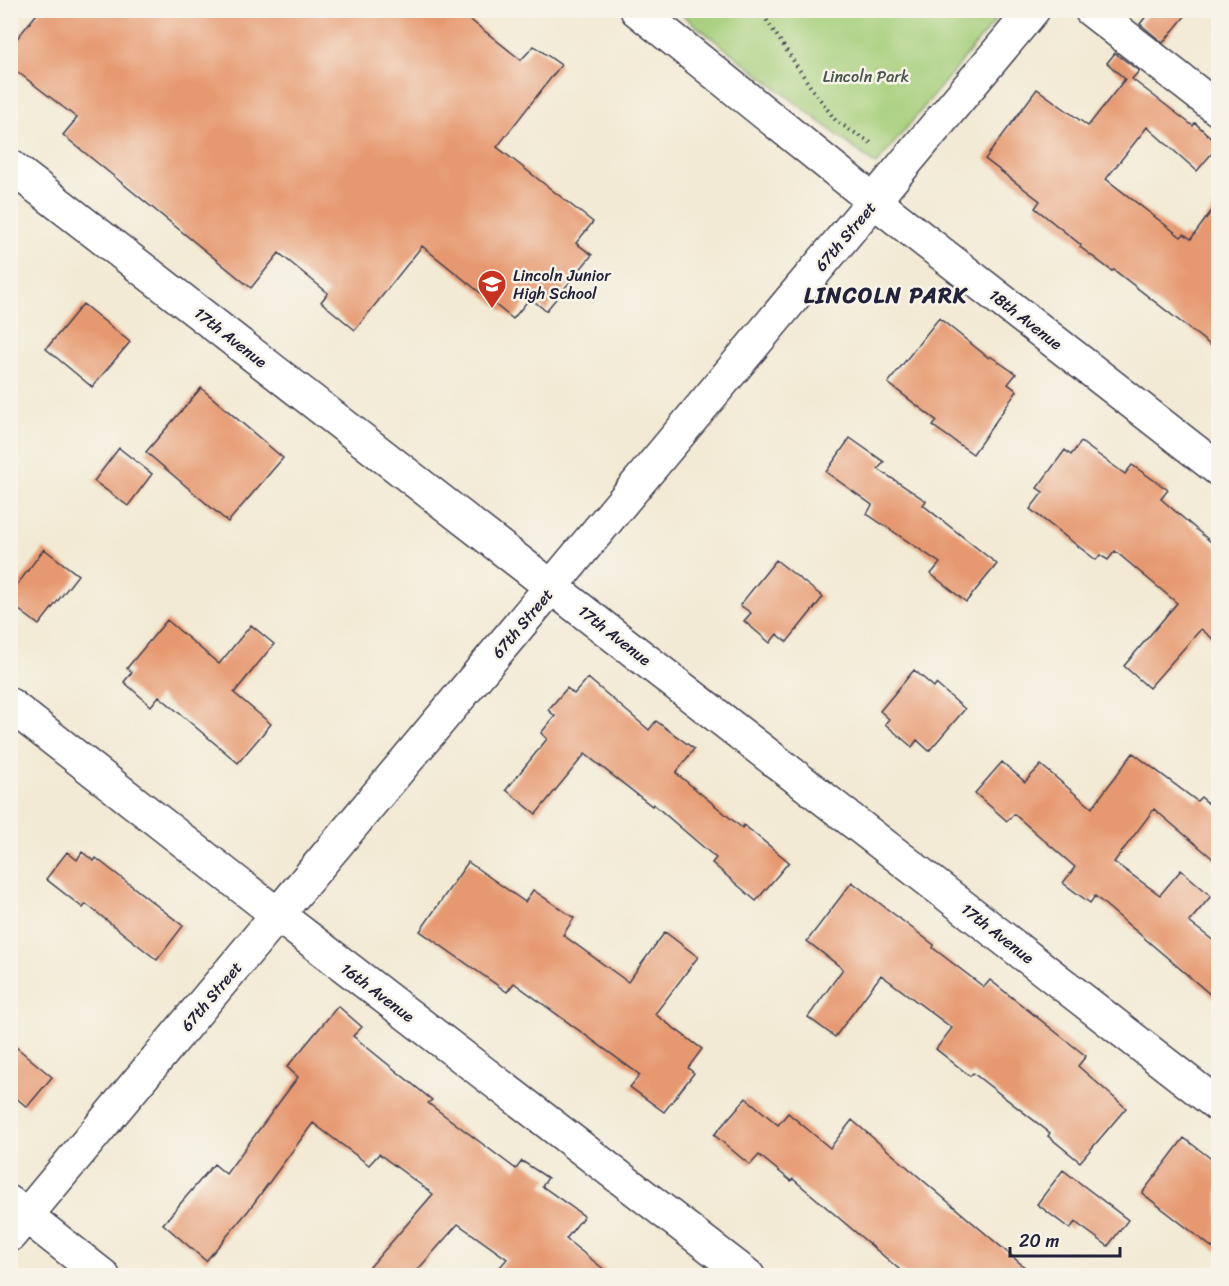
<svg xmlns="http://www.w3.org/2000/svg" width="1229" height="1286" font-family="Sriracha,sans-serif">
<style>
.green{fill:#a6cf7b;stroke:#64785b;stroke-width:1.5}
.building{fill:#e69970}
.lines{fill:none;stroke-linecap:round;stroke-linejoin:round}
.minor-casing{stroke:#414052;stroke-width:36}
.path{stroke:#414052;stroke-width:4;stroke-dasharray:1.5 4.5;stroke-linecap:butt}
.minor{stroke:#fff;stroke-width:33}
.labels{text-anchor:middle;stroke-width:5;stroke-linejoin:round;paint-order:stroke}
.park-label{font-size:16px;fill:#4a564e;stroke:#f7f3e8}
.street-label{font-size:16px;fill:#22223b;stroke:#f7f3e8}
.poi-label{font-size:16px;fill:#22223b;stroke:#f7f3e8;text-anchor:start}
.district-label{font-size:22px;font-weight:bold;letter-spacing:1.5px;fill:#22223b;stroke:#f7f3e8}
</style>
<rect width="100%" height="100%" fill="#f7f3e8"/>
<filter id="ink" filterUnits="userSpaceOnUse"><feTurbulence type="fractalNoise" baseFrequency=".0167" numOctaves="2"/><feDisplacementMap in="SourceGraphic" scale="12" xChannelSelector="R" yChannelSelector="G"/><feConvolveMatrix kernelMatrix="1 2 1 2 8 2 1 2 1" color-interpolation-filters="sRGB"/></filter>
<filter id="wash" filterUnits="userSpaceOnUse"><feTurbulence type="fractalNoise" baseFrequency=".008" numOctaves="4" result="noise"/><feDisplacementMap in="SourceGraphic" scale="24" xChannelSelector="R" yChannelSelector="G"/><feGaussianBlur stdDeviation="1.35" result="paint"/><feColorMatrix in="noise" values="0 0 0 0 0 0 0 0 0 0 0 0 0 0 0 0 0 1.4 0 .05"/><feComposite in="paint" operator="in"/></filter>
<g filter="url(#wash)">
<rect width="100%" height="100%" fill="#f2ead4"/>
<!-- green -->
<path class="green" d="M 677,11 L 1003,11 L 876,165 Z"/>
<g id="blocks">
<!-- building -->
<path class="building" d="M 40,10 L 458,10 L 521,60 L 534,46 L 561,65 L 497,147 L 593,222 L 576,243 L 592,255 L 546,311 L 530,298 L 513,319 L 422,246 L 355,330 L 321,302 L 328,293 L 279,253 L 251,288 L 63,135 L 77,118 L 10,66 L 10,47 Z
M 1151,10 L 1190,10 L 1163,43 L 1140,24 Z
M 1115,53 L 1139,71 L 1132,79 L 1193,126 L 1195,123 L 1218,144 L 1218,146 L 1197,171 L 1147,127 L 1106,179 L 1181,237 L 1184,234 L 1191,239 L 1218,202 L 1218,351 L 1114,270 L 1112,271 L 1080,247 L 1081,245 L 1035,208 L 1040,201 L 985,159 L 1037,89 L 1088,126 L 1125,79 L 1107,63 Z
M 83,304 L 130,342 L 92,387 L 46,349 Z
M 939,318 L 989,358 L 990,356 L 1016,374 L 1008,384 L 1017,391 L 973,454 L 933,426 L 937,421 L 888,383 Z
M 201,388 L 283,458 L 228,522 L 146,452 Z
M 850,438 L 884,462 L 878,469 L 926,501 L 923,505 L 997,564 L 966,602 L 931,574 L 940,563 L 867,514 L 872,505 L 826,472 Z
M 1081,442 L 1125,474 L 1132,465 L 1168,490 L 1161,499 L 1218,548 L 1218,643 L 1201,629 L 1149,688 L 1124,666 L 1177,603 L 1115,551 L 1108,560 L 1100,555 L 1096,560 L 1030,509 L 1043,492 L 1037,488 L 1065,450 L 1071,455 Z
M 119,448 L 152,474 L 128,506 L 94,481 Z
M 44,549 L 78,575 L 39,625 L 10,603 L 10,594 Z
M 776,560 L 823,597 L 787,642 L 777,634 L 770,643 L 744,621 L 751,613 L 740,605 Z
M 167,620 L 219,664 L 251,625 L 274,644 L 234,693 L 271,724 L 238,763 L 159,696 L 151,706 L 124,682 L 132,672 L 127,668 Z
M 914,670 L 934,687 L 936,684 L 965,709 L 929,751 L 917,740 L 912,747 L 885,724 L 889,719 L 880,711 Z
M 588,678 L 649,730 L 656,721 L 694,749 L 676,773 L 742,828 L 744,825 L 789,862 L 756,901 L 712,863 L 716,858 L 653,804 L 652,806 L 585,754 L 536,814 L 506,790 L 547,739 L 541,733 L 555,716 L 548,710 L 567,688 L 574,694 Z
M 1133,753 L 1197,801 L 1201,797 L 1218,812 L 1218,863 L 1154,809 L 1114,862 L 1160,895 L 1181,870 L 1211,896 L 1189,922 L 1218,944 L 1218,1001 L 1095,896 L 1090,903 L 1063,883 L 1075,867 L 1014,814 L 1007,821 L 975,793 L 1002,762 L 1025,782 L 1041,765 L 1092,808 Z
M 67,852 L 77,860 L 82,852 L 94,861 L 96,858 L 183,926 L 157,960 L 86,904 L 83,908 L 46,879 Z
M 468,862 L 525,902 L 533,890 L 574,918 L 563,935 L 628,982 L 665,932 L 698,957 L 655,1014 L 702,1049 L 688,1068 L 694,1073 L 664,1112 L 630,1087 L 640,1075 L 514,983 L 507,992 L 420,931 Z
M 852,882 L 934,945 L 933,948 L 984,987 L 990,980 L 1086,1056 L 1078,1066 L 1126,1108 L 1080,1162 L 1048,1136 L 1050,1133 L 973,1073 L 970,1076 L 936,1049 L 952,1028 L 881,975 L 835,1037 L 808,1017 L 843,969 L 807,941 Z
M 338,1006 L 362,1027 L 353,1036 L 432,1100 L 428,1103 L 516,1169 L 522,1161 L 548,1178 L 542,1186 L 584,1216 L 566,1239 L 611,1275 L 493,1275 L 507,1259 L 458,1224 L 413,1275 L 363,1275 L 433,1194 L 379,1154 L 369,1165 L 313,1123 L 248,1211 L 206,1261 L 163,1224 L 214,1164 L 226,1174 L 298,1077 L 287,1067 Z
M 10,1042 L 52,1077 L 27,1107 L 10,1093 Z
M 746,1098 L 778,1125 L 788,1113 L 830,1148 L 852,1120 L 1034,1275 L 906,1275 L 793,1179 L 791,1181 L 759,1155 L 750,1165 L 714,1135 Z
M 1184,1138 L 1218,1164 L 1218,1252 L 1142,1193 Z
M 1063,1170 L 1128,1220 L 1108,1246 L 1075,1222 L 1070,1229 L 1037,1204 Z"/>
</g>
</g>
<g filter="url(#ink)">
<use href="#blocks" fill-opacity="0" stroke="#414052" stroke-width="1.5"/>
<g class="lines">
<!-- minor casing -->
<g class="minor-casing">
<path id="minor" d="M 637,10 L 874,201 L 1218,469
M 1091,10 L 1218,109
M 10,166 L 1218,1105
M 10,705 L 278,915 L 748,1276
M 10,1203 L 103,1276
M 10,1235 L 1033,10"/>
</g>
<!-- path -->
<path class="path" d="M 760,10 L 810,86 L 836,121 L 871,143"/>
<!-- minor -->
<use href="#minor" class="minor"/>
</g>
</g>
<!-- icons -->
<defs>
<g id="school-pin" transform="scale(1.5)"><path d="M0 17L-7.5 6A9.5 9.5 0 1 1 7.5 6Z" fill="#c8321e" stroke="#f7f3e8"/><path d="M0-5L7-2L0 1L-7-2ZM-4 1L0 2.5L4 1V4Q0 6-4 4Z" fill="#fff"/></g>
</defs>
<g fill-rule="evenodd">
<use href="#school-pin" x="492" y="284"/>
</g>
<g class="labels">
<!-- park labels -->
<g class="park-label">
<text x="866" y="82">Lincoln Park</text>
</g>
<!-- street labels -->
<g class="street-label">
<text transform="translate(845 236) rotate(-50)" y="6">67th Street</text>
<text transform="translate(1026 319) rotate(38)" y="6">18th Avenue</text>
<text transform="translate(231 337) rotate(38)" y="6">17th Avenue</text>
<text transform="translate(522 623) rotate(-50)" y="6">67th Street</text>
<text transform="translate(615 635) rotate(38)" y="6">17th Avenue</text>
<text transform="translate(998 933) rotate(38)" y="6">17th Avenue</text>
<text transform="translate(378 992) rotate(37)" y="6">16th Avenue</text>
<text transform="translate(211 996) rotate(-50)" y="6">67th Street</text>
</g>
<!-- poi labels -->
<g class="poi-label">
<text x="513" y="281">Lincoln Junior<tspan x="513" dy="18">High School</tspan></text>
</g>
<!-- district labels -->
<g class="district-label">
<text x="886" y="303">LINCOLN PARK</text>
</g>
</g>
<!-- margin -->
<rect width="1229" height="1286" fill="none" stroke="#f7f3e8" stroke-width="36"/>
<!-- scale -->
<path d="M1010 1247v9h110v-9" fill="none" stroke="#22223b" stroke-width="3"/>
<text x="1019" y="1247" font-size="18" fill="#22223b" stroke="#f7f3e8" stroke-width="4.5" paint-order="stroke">20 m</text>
</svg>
